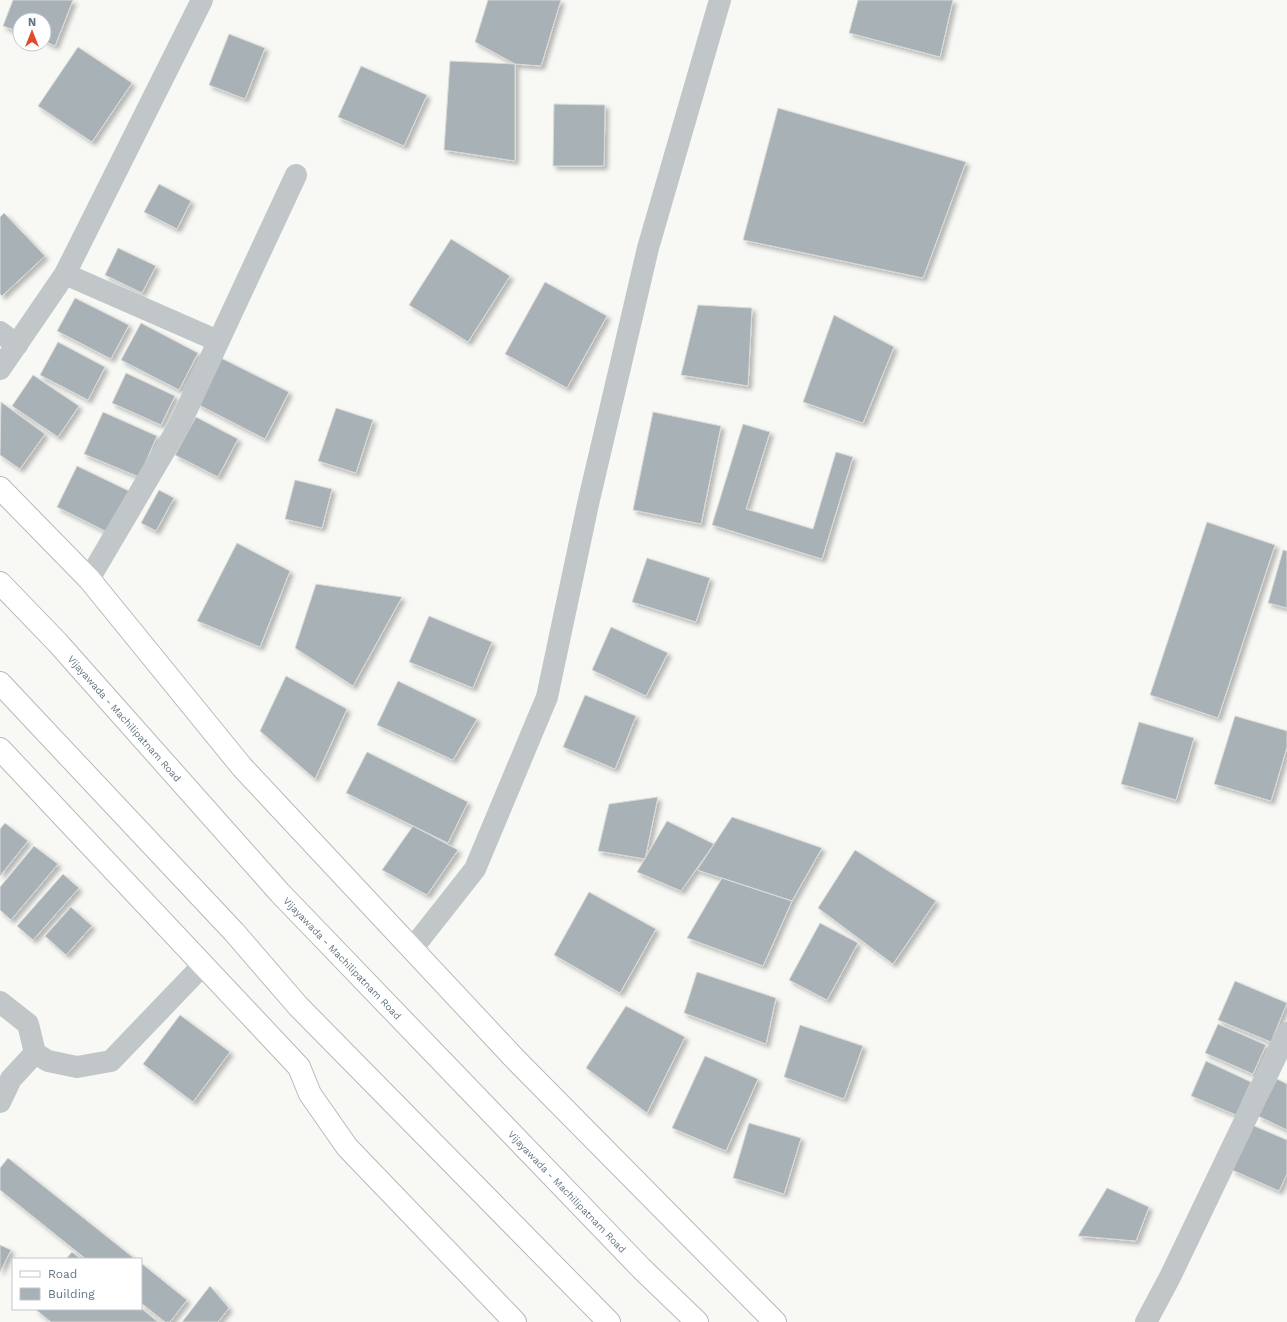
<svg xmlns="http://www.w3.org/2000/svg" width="1287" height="1322" font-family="'Work Sans',sans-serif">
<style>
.building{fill:#a8b1b6;stroke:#dadad8;filter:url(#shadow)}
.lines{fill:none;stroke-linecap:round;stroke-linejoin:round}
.secondary-casing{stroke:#b4babe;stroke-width:24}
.highway-casing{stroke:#b5b9bc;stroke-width:24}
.street{stroke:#c1c6c9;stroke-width:22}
.secondary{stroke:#fff;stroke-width:22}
.highway{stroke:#fff;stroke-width:22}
.labels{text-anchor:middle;stroke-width:4;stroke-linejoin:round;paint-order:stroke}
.street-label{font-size:10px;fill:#637580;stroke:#fff}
</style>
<defs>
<filter id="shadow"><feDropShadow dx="3.5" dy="3.5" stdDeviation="2" flood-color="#0004"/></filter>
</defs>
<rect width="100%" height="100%" fill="#f8f8f5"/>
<!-- building -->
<path class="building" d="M 13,0 L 73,0 L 55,46 L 44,41 L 44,20 L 20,20 L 20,32 L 3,26 Z
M 488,0 L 561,0 L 541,66 L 515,64 L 475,42 Z
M 858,0 L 953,0 L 940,57 L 849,33 Z
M 229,34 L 265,48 L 245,99 L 209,85 Z
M 78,47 L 132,83 L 92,142 L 38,106 Z
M 450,61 L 515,64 L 515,161 L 444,150 Z
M 361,66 L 427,95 L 404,146 L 338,117 Z
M 554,104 L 605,105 L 604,166 L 553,166 Z
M 778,108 L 966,162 L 923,278 L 743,240 Z
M 159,184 L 191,201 L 177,229 L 144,212 Z
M 4,213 L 45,256 L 2,296 L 0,294 L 0,217 Z
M 451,239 L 510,276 L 468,342 L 409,305 Z
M 118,248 L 156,266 L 142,293 L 105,275 Z
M 545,282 L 607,316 L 567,388 L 505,354 Z
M 75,298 L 129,325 L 111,359 L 57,331 Z
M 698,305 L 752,308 L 748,386 L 681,375 Z
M 834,315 L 894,347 L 863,423 L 803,402 Z
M 141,323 L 198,353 L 179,390 L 121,360 Z
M 58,342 L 105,367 L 88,400 L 40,375 Z
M 221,358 L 289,392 L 265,439 L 197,404 Z
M 126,373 L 175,396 L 161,425 L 112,403 Z
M 33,375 L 79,406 L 58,437 L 12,406 Z
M 1,402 L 45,434 L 20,469 L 0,455 Z
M 336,408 L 373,420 L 356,473 L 318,461 Z
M 103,412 L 157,436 L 139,477 L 84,454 Z
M 653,412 L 721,426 L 701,524 L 633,510 Z
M 196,417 L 238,439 L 218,477 L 175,455 Z
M 743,424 L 770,432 L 746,509 L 813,529 L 836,452 L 853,457 L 822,559 L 712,525 Z
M 77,466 L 129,491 L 109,533 L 57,507 Z
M 295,480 L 332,489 L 322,528 L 285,519 Z
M 159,490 L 174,498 L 156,531 L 141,523 Z
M 1207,522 L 1275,545 L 1218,718 L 1150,695 Z
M 237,543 L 290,571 L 260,647 L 197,621 Z
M 1283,550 L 1287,551 L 1287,608 L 1268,603 Z
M 647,558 L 710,578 L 696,622 L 632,602 Z
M 316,584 L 402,597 L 353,686 L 295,648 Z
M 429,616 L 492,642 L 473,688 L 409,662 Z
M 611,627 L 668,653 L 646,696 L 592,670 Z
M 286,676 L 347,709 L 315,779 L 260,731 Z
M 398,681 L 477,719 L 453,760 L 377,725 Z
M 585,695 L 636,716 L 615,769 L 563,747 Z
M 1235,716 L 1287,731 L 1287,747 L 1271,801 L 1214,784 Z
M 1139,722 L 1194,738 L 1176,800 L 1121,784 Z
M 367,752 L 468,802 L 448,843 L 346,793 Z
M 658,797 L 645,859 L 598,851 L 609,804 Z
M 732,817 L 822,848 L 792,901 L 697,870 Z
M 667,821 L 714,844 L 681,891 L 637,872 Z
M 5,823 L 28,841 L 0,876 L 0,829 Z
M 413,826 L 458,850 L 427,895 L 382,870 Z
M 34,846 L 58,864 L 11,920 L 0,910 L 0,887 Z
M 855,850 L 936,901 L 893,964 L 818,908 Z
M 63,874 L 79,888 L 33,940 L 17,926 Z
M 722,878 L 792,901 L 763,966 L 687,938 Z
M 589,892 L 656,929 L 620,993 L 554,955 Z
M 71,907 L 92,926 L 66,955 L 45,936 Z
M 820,923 L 858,943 L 827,1000 L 789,980 Z
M 697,972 L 776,998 L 766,1044 L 684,1013 Z
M 1235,981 L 1287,1003 L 1271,1042 L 1218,1020 Z
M 626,1006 L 685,1037 L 647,1113 L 586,1068 Z
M 180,1015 L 230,1052 L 193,1102 L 143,1064 Z
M 1218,1024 L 1266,1045 L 1253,1074 L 1205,1053 Z
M 800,1025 L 863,1046 L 844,1099 L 784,1077 Z
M 705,1056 L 758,1079 L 726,1151 L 672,1128 Z
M 1206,1061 L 1251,1082 L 1236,1115 L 1191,1096 Z
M 1277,1079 L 1287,1084 L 1287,1130 L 1258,1116 Z
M 749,1123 L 801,1138 L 784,1194 L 733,1178 Z
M 1252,1125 L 1287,1140 L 1287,1174 L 1279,1191 L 1232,1170 Z
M 8,1158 L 135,1259 L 86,1259 L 0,1190 L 0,1168 Z
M 1107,1188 L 1149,1207 L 1136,1241 L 1078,1236 Z
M 0,1245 L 11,1250 L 0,1272 Z
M 72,1252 L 81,1259 L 66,1259 Z
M 141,1263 L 187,1300 L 170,1322 L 165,1322 L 141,1303 Z
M 210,1286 L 229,1308 L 218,1322 L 182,1322 Z
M 141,1308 L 158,1322 L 51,1322 L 35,1309 Z"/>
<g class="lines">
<!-- secondary casing -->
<g class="secondary-casing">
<path id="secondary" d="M 0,488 L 89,579 L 242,767 L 516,1060 L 775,1322
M 0,749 L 299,1067 L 310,1094 L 347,1147 L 515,1322"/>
</g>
<!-- highway casing -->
<g class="highway-casing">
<g id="highway">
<path id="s1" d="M 0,583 L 57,642 L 280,893 L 641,1268 L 697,1322"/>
<path d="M 0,683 L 234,932 L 298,1006 L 609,1322"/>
</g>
</g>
<!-- street -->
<path class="street" d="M 65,274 L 218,341
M 0,332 L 17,345
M 0,369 L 65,274 L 202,0
M 89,579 L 179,426 L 296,175
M 412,949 L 475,869 L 547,697 L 588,504 L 648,248 L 720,0
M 0,1002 L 28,1024 L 35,1053
M 0,1102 L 11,1079 L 35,1053 L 48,1061 L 77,1067 L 111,1061 L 203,965
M 1146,1322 L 1170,1277 L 1287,1033"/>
<!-- secondary -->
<use href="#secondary" class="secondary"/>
<!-- highway -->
<use href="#highway" class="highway"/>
</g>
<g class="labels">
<!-- street labels -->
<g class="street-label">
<text dy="4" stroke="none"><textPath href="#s1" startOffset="184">Vijayawada - Machilipatnam Road</textPath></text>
<text dy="4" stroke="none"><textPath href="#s1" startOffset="508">Vijayawada - Machilipatnam Road</textPath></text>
<text dy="4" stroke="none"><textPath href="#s1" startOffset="832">Vijayawada - Machilipatnam Road</textPath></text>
</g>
</g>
<!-- legend -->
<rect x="12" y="1258" width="130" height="52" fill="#ffffff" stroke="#c1c8cc"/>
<rect x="20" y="1271" width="20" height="6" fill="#ffffff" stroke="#c1c8cc"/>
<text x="48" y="1278" font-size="12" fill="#637580">Road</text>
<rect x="20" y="1288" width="20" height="12" fill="#a8b1b6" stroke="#c1c8cc"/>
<text x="48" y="1298" font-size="12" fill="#637580">Building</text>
<!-- north arrow -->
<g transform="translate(32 32)"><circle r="19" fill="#ffffff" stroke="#c1c8cc"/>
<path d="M0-3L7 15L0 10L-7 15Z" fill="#e14a2c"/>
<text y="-6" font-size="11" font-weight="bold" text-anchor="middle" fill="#637580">N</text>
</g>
</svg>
